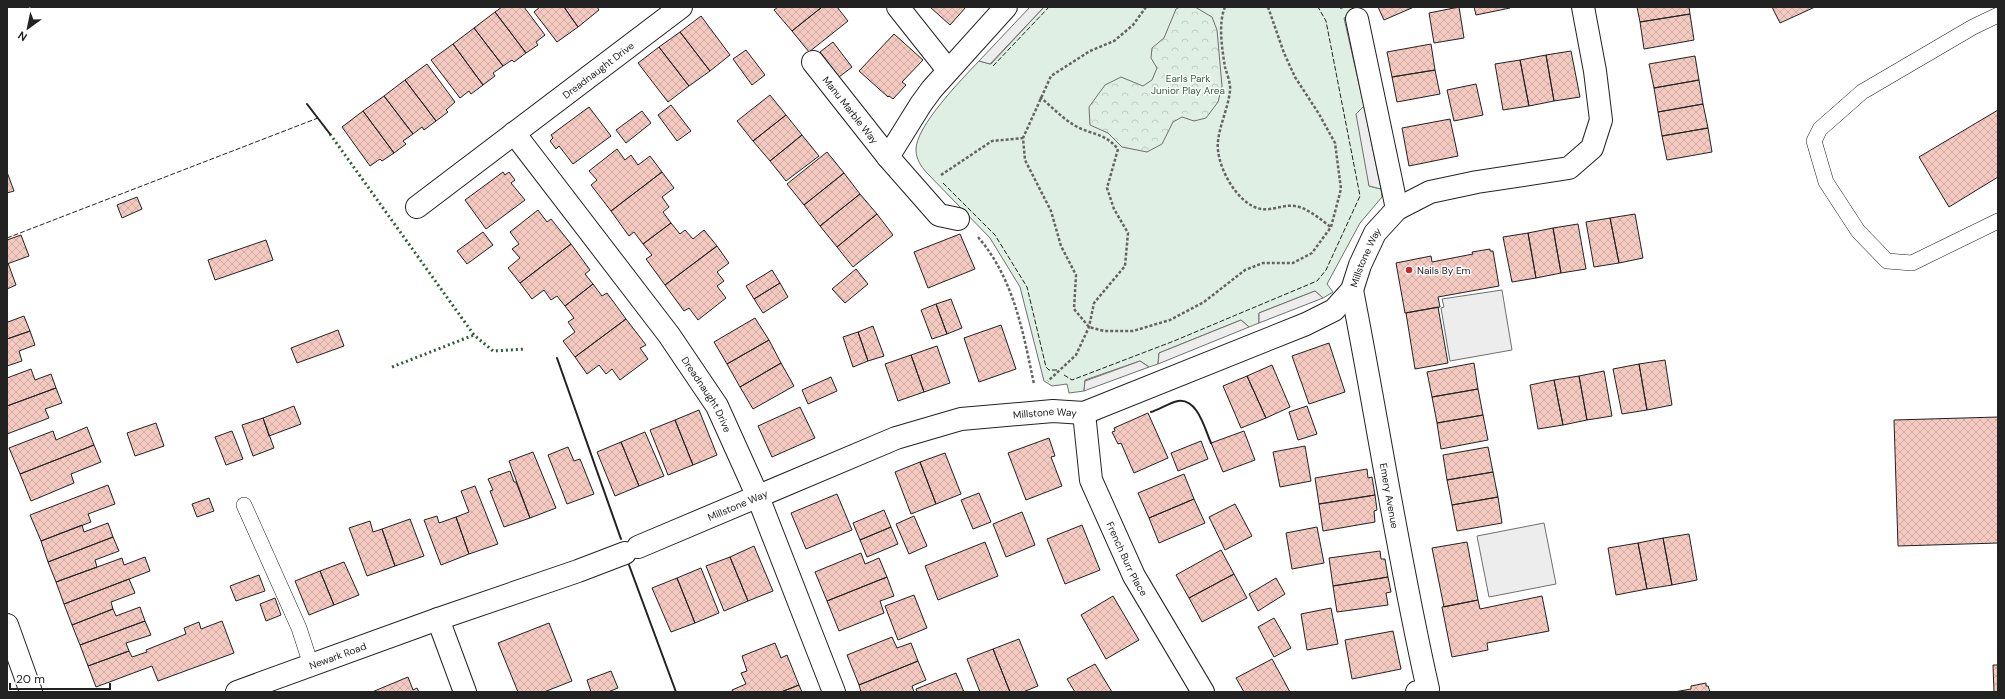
<svg xmlns="http://www.w3.org/2000/svg" width="2005" height="699" font-family="'DM Sans',sans-serif">
<style>
.green{fill:#e0efe3;stroke:#6f6f6f}
.forest{fill:url(#forest-crowns);stroke:#6f6f6f}
.parking{fill:#ededed;stroke:#6f6f6f}
.building{fill:url(#building-cross-hatch);stroke:#222}
.lines{fill:none;stroke-linecap:round;stroke-linejoin:round}
.lane-casing{stroke:#222;stroke-width:16}
.street-casing{stroke:#222;stroke-width:24}
.path{stroke:#646464;stroke-width:2.5;stroke-dasharray:3 2;stroke-linecap:butt}
.lane{stroke:#fff;stroke-width:15}
.street{stroke:#fff;stroke-width:22}
.hedge{stroke:#2f5e38;stroke-width:3;stroke-dasharray:2 3;stroke-linecap:butt}
.fence{stroke:#222;stroke-width:1;stroke-dasharray:5 2;stroke-linecap:butt}
.wall{stroke:#222;stroke-width:2}
.poi-dot{fill:#c62828;stroke:#fff;stroke-width:1.5}
.labels{text-anchor:middle;stroke-width:3;stroke-linejoin:round;paint-order:stroke}
.street-label{font-size:10px;fill:#222;stroke:#fff}
.park-label{font-size:10px;fill:#2f5e38;stroke:#fff}
.poi-label{font-size:10px;fill:#222;stroke:#fff;text-anchor:start}
</style>
<defs>
<pattern id="forest-crowns" width="20" height="18" patternUnits="userSpaceOnUse"><rect width="20" height="18" fill="#e0efe3"/><path d="M2 6a3 3 0 1 1 6 0M12 15a3 3 0 1 1 6 0" fill="none" stroke="#c0cdc2"/></pattern>
<pattern id="building-cross-hatch" width="8" height="8" patternUnits="userSpaceOnUse"><rect width="8" height="8" fill="#f3c9c0"/><path d="M0 0l8 8M0 8l8-8" fill="none" stroke="#d0aca5"/></pattern>
</defs>
<rect width="100%" height="100%" fill="#fff"/>
<!-- green -->
<path class="green" d="M 1044,7 L 1339,7 L 1341,9 L 1344,7 L 1358,7 L 1360,11 L 1344,18 L 1364,106 L 1369,186 L 1381,189 L 1382,197 L 1360,223 L 1327,284 L 1333,292 L 1323,298 L 1315,291 L 1259,313 L 1259,323 L 1249,327 L 1241,320 L 1159,353 L 1158,364 L 1149,367 L 1140,361 L 1085,380 L 1084,391 L 1069,393 L 1067,384 L 1052,386 L 1044,381 L 1020,287 L 990,238 L 926,172 C 921,166 916,159 916,150 C 915,127 962,79 979,61 L 991,64 Z"/>
<!-- forest -->
<path class="forest" d="M 1180,7 L 1195,7 L 1212,17 L 1217,30 L 1222,86 L 1218,102 L 1206,118 L 1194,121 L 1182,117 L 1173,122 L 1162,144 L 1147,152 L 1122,147 L 1108,133 L 1090,125 L 1089,107 L 1105,85 L 1121,77 L 1143,86 L 1152,80 L 1157,68 L 1151,58 L 1152,48 L 1164,38 L 1176,9 Z"/>
<!-- parking -->
<path class="parking" d="M 1030,7 L 1044,7 L 990,64 L 979,61 Z
M 1364,106 L 1381,189 L 1369,186 L 1356,114 Z
M 1502,290 L 1512,350 L 1450,361 L 1441,308 L 1444,307 L 1442,299 Z
M 1315,291 L 1323,298 L 1259,323 L 1259,313 Z
M 1241,320 L 1249,327 L 1158,364 L 1159,353 Z
M 1140,361 L 1149,367 L 1084,391 L 1085,381 Z
M 1544,523 L 1556,584 L 1489,597 L 1477,536 Z"/>
<!-- building -->
<path class="building" d="M 502,7 L 524,7 L 545,35 L 536,42 L 538,45 L 526,53 L 495,12 Z
M 540,7 L 564,7 L 578,27 L 557,42 L 534,12 Z
M 564,7 L 597,7 L 599,10 L 578,27 Z
M 778,7 L 822,7 L 792,31 L 774,10 Z
M 822,7 L 837,7 L 848,21 L 809,52 L 792,31 Z
M 930,7 L 966,7 L 950,25 Z
M 1378,7 L 1414,7 L 1384,20 Z
M 1459,7 L 1464,38 L 1434,43 L 1429,13 Z
M 1474,7 L 1510,7 L 1510,8 L 1476,15 Z
M 1637,7 L 1689,7 L 1690,14 L 1640,22 Z
M 1772,7 L 1815,7 L 1780,23 Z
M 495,12 L 526,53 L 514,62 L 512,60 L 503,66 L 474,28 Z
M 1690,14 L 1694,40 L 1644,49 L 1640,22 Z
M 701,16 L 730,55 L 710,71 L 680,32 Z
M 474,28 L 503,66 L 493,73 L 495,76 L 483,85 L 453,44 Z
M 680,32 L 710,71 L 689,86 L 659,47 Z
M 894,34 L 923,60 L 902,82 L 906,85 L 893,99 L 889,96 L 888,97 L 859,71 Z
M 833,42 L 852,67 L 839,77 L 820,52 Z
M 453,44 L 483,85 L 471,94 L 469,91 L 460,98 L 431,60 Z
M 1431,44 L 1435,70 L 1392,77 L 1387,52 Z
M 659,47 L 689,86 L 668,102 L 638,63 Z
M 746,50 L 765,75 L 752,85 L 733,59 Z
M 1571,51 L 1580,97 L 1554,101 L 1546,55 Z
M 1546,55 L 1554,101 L 1529,106 L 1520,60 Z
M 1695,56 L 1699,80 L 1654,88 L 1649,64 Z
M 1520,60 L 1529,106 L 1503,110 L 1495,64 Z
M 427,64 L 455,102 L 446,110 L 448,112 L 436,121 L 405,80 Z
M 1435,70 L 1440,94 L 1397,102 L 1392,77 Z
M 405,80 L 436,121 L 424,130 L 422,127 L 413,134 L 384,96 Z
M 1699,80 L 1703,104 L 1658,112 L 1654,88 Z
M 1476,84 L 1483,115 L 1454,121 L 1447,90 Z
M 770,95 L 786,115 L 753,141 L 737,121 Z
M 384,96 L 413,134 L 403,141 L 406,144 L 394,153 L 363,111 Z
M 1703,104 L 1708,128 L 1662,136 L 1658,112 Z
M 671,105 L 691,131 L 677,141 L 658,115 Z
M 589,107 L 611,136 L 573,164 L 559,146 L 556,149 L 550,141 L 553,138 L 551,135 Z
M 1998,110 L 1998,177 L 1949,207 L 1919,157 Z
M 363,111 L 394,153 L 382,161 L 380,159 L 370,166 L 342,127 Z
M 642,111 L 651,123 L 626,143 L 616,130 Z
M 786,115 L 802,135 L 770,161 L 753,141 Z
M 1450,119 L 1458,156 L 1409,166 L 1402,128 Z
M 1708,128 L 1712,152 L 1667,160 L 1662,136 Z
M 802,135 L 819,156 L 786,181 L 770,161 Z
M 617,149 L 625,160 L 631,155 L 638,165 L 650,156 L 662,172 L 611,211 L 591,185 L 597,180 L 589,171 Z
M 827,152 L 844,173 L 804,205 L 787,184 Z
M 7,172 L 14,191 L 7,193 Z
M 503,172 L 505,175 L 509,172 L 515,180 L 511,183 L 525,200 L 486,229 L 465,200 Z
M 662,172 L 674,188 L 662,197 L 669,207 L 663,212 L 671,223 L 643,244 L 634,232 L 629,236 L 611,211 Z
M 844,173 L 860,194 L 820,226 L 804,205 Z
M 860,194 L 877,214 L 837,247 L 820,226 Z
M 137,197 L 142,209 L 122,218 L 117,205 Z
M 538,210 L 547,222 L 551,219 L 571,244 L 520,283 L 508,268 L 520,258 L 512,249 L 519,244 L 510,232 Z
M 877,214 L 893,235 L 853,267 L 837,247 Z
M 1635,214 L 1643,258 L 1619,263 L 1610,218 Z
M 1610,218 L 1619,263 L 1594,267 L 1586,222 Z
M 671,223 L 680,234 L 685,230 L 693,239 L 704,230 L 717,246 L 665,285 L 646,259 L 652,255 L 643,244 Z
M 1578,224 L 1586,269 L 1561,273 L 1553,228 Z
M 1553,228 L 1561,273 L 1536,278 L 1528,233 Z
M 483,232 L 493,245 L 467,264 L 457,251 Z
M 1528,233 L 1536,278 L 1512,282 L 1503,237 Z
M 960,234 L 975,269 L 928,288 L 914,252 Z
M 21,235 L 29,256 L 7,264 L 7,240 Z
M 266,240 L 273,260 L 215,280 L 208,260 Z
M 571,244 L 590,270 L 585,274 L 593,284 L 565,306 L 557,296 L 551,300 L 544,290 L 532,299 L 520,283 Z
M 717,246 L 729,263 L 717,272 L 724,281 L 717,286 L 726,298 L 698,320 L 689,308 L 684,311 L 665,285 Z
M 1490,249 L 1490,251 L 1493,251 L 1499,286 L 1438,297 L 1440,307 L 1405,313 L 1396,263 L 1431,256 L 1432,262 L 1473,254 L 1472,252 Z
M 8,263 L 16,285 L 7,289 L 7,264 Z
M 856,269 L 868,284 L 845,303 L 832,289 Z
M 772,270 L 780,283 L 754,299 L 746,286 Z
M 780,283 L 788,297 L 763,313 L 754,299 Z
M 593,284 L 602,296 L 607,293 L 626,319 L 575,357 L 563,341 L 575,332 L 568,322 L 574,318 L 565,306 Z
M 951,299 L 962,328 L 947,334 L 936,304 Z
M 936,304 L 947,334 L 932,339 L 921,310 Z
M 1438,307 L 1448,363 L 1415,369 L 1406,313 Z
M 24,316 L 30,331 L 7,339 L 7,319 L 8,322 Z
M 755,318 L 769,340 L 727,364 L 714,342 Z
M 626,319 L 646,345 L 640,348 L 648,359 L 620,380 L 612,369 L 606,374 L 599,365 L 587,374 L 575,357 Z
M 1001,325 L 1016,369 L 979,382 L 964,338 Z
M 873,326 L 884,356 L 868,361 L 858,332 Z
M 338,330 L 344,346 L 297,363 L 291,348 Z
M 30,331 L 35,345 L 19,351 L 22,361 L 7,366 L 7,339 Z
M 858,332 L 868,361 L 853,367 L 843,337 Z
M 769,340 L 781,363 L 740,387 L 727,364 Z
M 1329,343 L 1345,392 L 1309,404 L 1292,356 Z
M 937,346 L 950,383 L 924,392 L 911,355 Z
M 911,355 L 924,392 L 898,401 L 885,364 Z
M 1665,360 L 1672,405 L 1647,410 L 1639,364 Z
M 781,363 L 794,386 L 753,409 L 740,387 Z
M 1474,363 L 1478,389 L 1432,397 L 1427,372 Z
M 1639,364 L 1647,410 L 1622,414 L 1613,369 Z
M 1272,365 L 1290,407 L 1266,418 L 1247,376 Z
M 31,369 L 35,380 L 51,374 L 56,388 L 7,406 L 7,378 Z
M 1604,371 L 1612,416 L 1587,420 L 1579,376 Z
M 1247,376 L 1266,418 L 1241,428 L 1223,386 Z
M 1579,376 L 1587,420 L 1563,425 L 1554,380 Z
M 831,377 L 837,391 L 808,404 L 802,390 Z
M 1554,380 L 1563,425 L 1538,429 L 1530,385 Z
M 56,388 L 62,403 L 45,409 L 49,418 L 7,434 L 7,406 Z
M 1478,389 L 1483,415 L 1437,423 L 1432,397 Z
M 294,406 L 301,424 L 269,436 L 263,418 Z
M 1307,406 L 1317,434 L 1298,440 L 1289,412 Z
M 800,407 L 815,438 L 772,457 L 758,426 Z
M 699,410 L 717,455 L 693,465 L 675,420 Z
M 1148,413 L 1168,458 L 1134,473 L 1121,443 L 1118,444 L 1112,432 L 1115,431 L 1114,428 Z
M 1483,415 L 1488,440 L 1441,449 L 1437,423 Z
M 1998,417 L 1998,543 L 1898,546 L 1894,420 Z
M 263,418 L 274,448 L 253,456 L 242,425 Z
M 675,420 L 693,465 L 668,475 L 650,430 Z
M 156,423 L 164,446 L 135,456 L 127,433 Z
M 87,427 L 94,445 L 20,474 L 9,448 L 53,431 L 56,440 Z
M 232,431 L 243,459 L 226,465 L 215,437 Z
M 1244,431 L 1255,460 L 1223,472 L 1211,443 Z
M 645,432 L 664,476 L 639,486 L 621,442 Z
M 1049,438 L 1055,456 L 1051,457 L 1062,486 L 1026,500 L 1008,453 Z
M 1201,441 L 1208,459 L 1178,471 L 1171,453 Z
M 621,442 L 639,486 L 615,496 L 597,452 Z
M 94,445 L 101,462 L 71,474 L 74,483 L 31,501 L 20,474 Z
M 1305,446 L 1311,481 L 1280,487 L 1273,452 Z
M 568,447 L 574,461 L 580,459 L 594,494 L 567,504 L 548,455 Z
M 1488,447 L 1493,472 L 1447,480 L 1443,455 Z
M 533,452 L 556,508 L 530,518 L 509,461 Z
M 945,453 L 961,494 L 936,504 L 920,462 Z
M 920,462 L 936,504 L 911,514 L 895,472 Z
M 1367,469 L 1368,478 L 1372,477 L 1375,495 L 1319,504 L 1315,478 Z
M 510,471 L 514,482 L 516,482 L 530,518 L 504,527 L 490,491 L 493,490 L 488,479 Z
M 1493,472 L 1498,497 L 1452,505 L 1447,480 Z
M 1184,474 L 1194,499 L 1149,518 L 1138,493 Z
M 108,485 L 115,504 L 88,514 L 91,522 L 41,541 L 30,515 Z
M 475,486 L 498,544 L 469,554 L 456,517 L 469,512 L 461,491 Z
M 979,493 L 991,522 L 973,529 L 961,500 Z
M 837,494 L 852,530 L 806,549 L 791,513 Z
M 1375,495 L 1377,510 L 1374,511 L 1375,522 L 1323,531 L 1319,504 Z
M 1498,497 L 1502,523 L 1457,531 L 1452,505 Z
M 209,498 L 214,511 L 197,517 L 192,504 Z
M 1194,499 L 1205,523 L 1159,543 L 1149,518 Z
M 1235,504 L 1252,536 L 1225,550 L 1209,517 Z
M 884,510 L 891,527 L 860,540 L 853,523 Z
M 1022,512 L 1035,545 L 1006,557 L 993,524 Z
M 437,516 L 439,523 L 456,517 L 469,554 L 441,565 L 424,520 Z
M 914,516 L 927,546 L 909,554 L 896,524 Z
M 410,519 L 424,556 L 395,566 L 382,529 Z
M 370,521 L 373,532 L 382,529 L 395,566 L 367,576 L 349,528 Z
M 108,523 L 113,537 L 48,562 L 41,541 L 82,525 L 84,532 Z
M 1082,525 L 1100,570 L 1065,584 L 1047,539 Z
M 891,527 L 898,544 L 867,557 L 860,540 Z
M 1317,527 L 1324,563 L 1292,569 L 1286,533 Z
M 1689,534 L 1697,580 L 1672,585 L 1663,538 Z
M 113,537 L 119,551 L 95,560 L 97,567 L 56,582 L 48,562 Z
M 1663,538 L 1672,585 L 1647,589 L 1638,543 Z
M 985,542 L 998,576 L 938,600 L 925,566 Z
M 1467,542 L 1478,600 L 1444,607 L 1432,548 Z
M 1638,543 L 1647,589 L 1616,595 L 1608,548 Z
M 754,546 L 773,591 L 748,601 L 730,557 Z
M 1221,550 L 1234,574 L 1189,598 L 1176,575 Z
M 1380,551 L 1381,559 L 1385,559 L 1388,577 L 1333,586 L 1329,558 Z
M 861,553 L 865,564 L 879,558 L 887,577 L 827,601 L 815,572 Z
M 145,557 L 150,571 L 64,604 L 56,582 L 122,558 L 124,565 Z
M 730,557 L 748,601 L 724,611 L 706,566 Z
M 344,562 L 359,595 L 334,605 L 320,571 Z
M 701,568 L 719,613 L 695,623 L 677,578 Z
M 320,571 L 334,605 L 309,615 L 295,581 Z
M 1234,574 L 1247,598 L 1202,622 L 1189,598 Z
M 259,575 L 265,591 L 236,601 L 230,586 Z
M 887,577 L 894,596 L 880,601 L 884,613 L 839,631 L 827,601 Z
M 1388,577 L 1391,592 L 1386,593 L 1388,605 L 1337,612 L 1333,586 Z
M 677,578 L 695,623 L 671,632 L 652,588 Z
M 1276,578 L 1285,594 L 1258,611 L 1249,594 Z
M 129,579 L 135,593 L 111,602 L 113,609 L 72,625 L 64,604 Z
M 914,595 L 927,628 L 898,640 L 885,606 Z
M 1113,596 L 1139,640 L 1106,659 L 1081,615 Z
M 1542,596 L 1549,631 L 1487,643 L 1488,650 L 1452,657 L 1442,607 L 1478,600 L 1480,609 Z
M 275,598 L 281,615 L 266,621 L 260,604 Z
M 140,607 L 145,621 L 80,645 L 72,625 L 113,609 L 116,616 Z
M 1331,608 L 1338,644 L 1307,650 L 1301,614 Z
M 1274,618 L 1291,648 L 1274,657 L 1258,627 Z
M 145,621 L 151,635 L 126,643 L 129,651 L 88,666 L 80,645 Z
M 222,621 L 234,653 L 158,681 L 152,666 L 96,687 L 88,666 L 129,651 L 132,657 L 147,652 L 146,650 L 186,634 L 184,628 L 199,622 L 201,629 Z
M 549,623 L 572,681 L 544,692 L 518,692 L 498,643 Z
M 1393,631 L 1401,669 L 1352,679 L 1345,640 Z
M 892,637 L 897,648 L 911,643 L 918,661 L 859,685 L 847,655 Z
M 1019,639 L 1038,686 L 1023,692 L 1010,692 L 993,649 Z
M 775,643 L 781,658 L 787,655 L 799,685 L 781,692 L 733,692 L 732,690 L 746,684 L 741,673 L 747,671 L 742,656 Z
M 993,649 L 1010,692 L 980,692 L 967,659 Z
M 1272,659 L 1290,692 L 1244,692 L 1236,678 Z
M 918,661 L 926,680 L 912,686 L 914,692 L 861,692 L 859,685 Z
M 1095,664 L 1112,692 L 1075,692 L 1067,679 Z
M 1993,665 L 1998,665 L 1998,692 L 1994,692 Z
M 611,671 L 618,688 L 608,692 L 591,692 L 587,680 Z
M 956,673 L 964,692 L 917,692 L 916,689 Z
M 408,677 L 413,690 L 417,688 L 419,692 L 372,692 Z
M 1706,683 L 1706,686 L 1708,686 L 1710,692 L 1674,692 L 1691,689 L 1691,686 Z
M 799,685 L 802,692 L 781,692 Z"/>
<g class="lines">
<!-- lane casing -->
<g class="lane-casing">
<path id="lane" d="M 1998,15 L 1973,27 L 1862,92 L 1820,129 L 1814,141 L 1826,182 L 1858,231 L 1887,261 L 1912,263 L 1998,221
M 244,505 L 299,628 L 311,665"/>
</g>
<!-- street casing -->
<g class="street-casing">
<g id="street">
<path d="M 898,7 L 948,70"/>
<path d="M 1357,19 L 1397,209"/>
<path id="s1" d="M 813,62 L 888,157 L 939,215 L 958,219"/>
<path id="s2" d="M 514,133 L 669,335 L 717,406 L 758,497 L 834,692"/>
<path d="M 888,157 L 921,104 L 932,89 L 1006,7"/>
<path id="s3" d="M 417,207 L 681,7"/>
<path id="s4" d="M 1352,290 C 1378,423 1398,557 1428,689 L 1417,692"/>
<path id="s5" d="M 1084,413 L 1091,480 L 1134,576 L 1203,692"/>
<path id="s6" d="M 638,547 L 896,438 L 961,419 L 1053,411 L 1084,413 L 1306,324 L 1334,310 L 1352,290 L 1360,265 L 1375,233 L 1397,209 L 1430,192 L 1477,182 L 1569,168 L 1592,148 L 1601,120 L 1595,71 L 1583,7"/>
<path d="M 438,619 L 465,692"/>
<path d="M 7,625 L 31,692"/>
<path id="s7" d="M 237,692 L 438,619 L 578,571 L 625,553"/>
</g>
</g>
<!-- path -->
<path class="path" d="M 1146,7 L 1133,25 L 1114,41 L 1090,51 L 1051,76 L 1023,138 L 1025,160 L 1051,211 L 1061,246 L 1076,275 L 1074,309 L 1089,327 L 1104,331 L 1133,331 L 1170,320 L 1204,302 L 1245,270 L 1263,263 L 1293,263 L 1312,253 L 1331,227 L 1341,189 L 1335,143 L 1319,114 L 1295,77 L 1284,53 L 1268,7
M 1225,7 C 1218,23 1222,49 1225,67 C 1227,74 1231,84 1230,91 C 1228,108 1220,124 1218,141 C 1215,164 1237,205 1261,209 C 1272,211 1284,204 1295,206 C 1308,208 1321,220 1331,227
M 1040,97 C 1051,106 1062,118 1074,125 C 1090,135 1104,132 1118,149 L 1107,188 L 1114,209 L 1128,233 L 1125,266 L 1094,303 L 1089,327 L 1076,355 L 1048,381
M 941,175 L 992,141 L 1023,138
M 978,237 C 1014,279 1023,332 1034,384"/>
<!-- lane -->
<use href="#lane" class="lane"/>
<!-- street -->
<use href="#street" class="street"/>
<!-- hedge -->
<path class="hedge" d="M 330,134 L 474,335 L 493,351 L 525,349
M 392,367 L 474,335"/>
<!-- fence -->
<path class="fence" d="M 993,66 L 1049,7
M 943,183 L 995,235 L 1027,287 L 1046,367 L 1049,370 L 1058,370
M 7,238 L 318,118
M 1064,375 L 1072,380 L 1174,341 L 1317,281 L 1326,270 L 1360,196 L 1326,21 L 1318,7"/>
<!-- wall -->
<path class="wall" d="M 307,104 L 330,134
M 557,358 L 621,539
M 1151,412 C 1160,409 1169,403 1178,401 C 1198,398 1205,430 1211,443
M 629,565 L 676,692"/>
</g>
<!-- markers -->
<circle class="poi-dot" cx="1409" cy="270" r="4"/>
<g class="labels">
<!-- street labels -->
<g class="street-label">
<text dy="4" stroke="none"><textPath href="#s3" startOffset="227">Dreadnaught Drive</textPath></text>
<text dy="4" stroke="none"><textPath href="#s1" startOffset="61">Manu Marble Way</textPath></text>
<text dy="4" stroke="none"><textPath href="#s6" startOffset="804">Millstone Way</textPath></text>
<text dy="4" stroke="none"><textPath href="#s2" startOffset="325">Dreadnaught Drive</textPath></text>
<text dy="4" stroke="none"><textPath href="#s6" startOffset="432">Millstone Way</textPath></text>
<text dy="4" stroke="none"><textPath href="#s4" startOffset="209">Emery Avenue</textPath></text>
<text dy="4" stroke="none"><textPath href="#s6" startOffset="108">Millstone Way</textPath></text>
<text dy="4" stroke="none"><textPath href="#s5" startOffset="154">French Burr Place</textPath></text>
<text dy="4" stroke="none"><textPath href="#s7" startOffset="107">Newark Road</textPath></text>
</g>
<!-- park labels -->
<g class="park-label">
<text x="1188" y="82">Earls Park<tspan x="1188" dy="12">Junior Play Area</tspan></text>
</g>
<!-- poi labels -->
<g class="poi-label">
<text x="1417" y="274">Nails By Em</text>
</g>
</g>
<!-- border -->
<rect width="2005" height="699" fill="none" stroke="#222222" stroke-width="16"/>
<!-- north arrow -->
<g transform="translate(28 28) rotate(213)" stroke="#ffffff" stroke-width="3" paint-order="stroke">
<path d="M0-3L7 15L0 10L-7 15Z" fill="#222222"/>
<text y="-6" font-size="11" font-weight="bold" text-anchor="middle" fill="#222222">N</text>
</g>
<!-- scale -->
<path d="M10 683v6h100v-6" fill="none" stroke="#222222" stroke-width="2"/>
<text x="16" y="683" font-size="12" fill="#222222" stroke="#ffffff" stroke-width="3" paint-order="stroke">20 m</text>
</svg>
